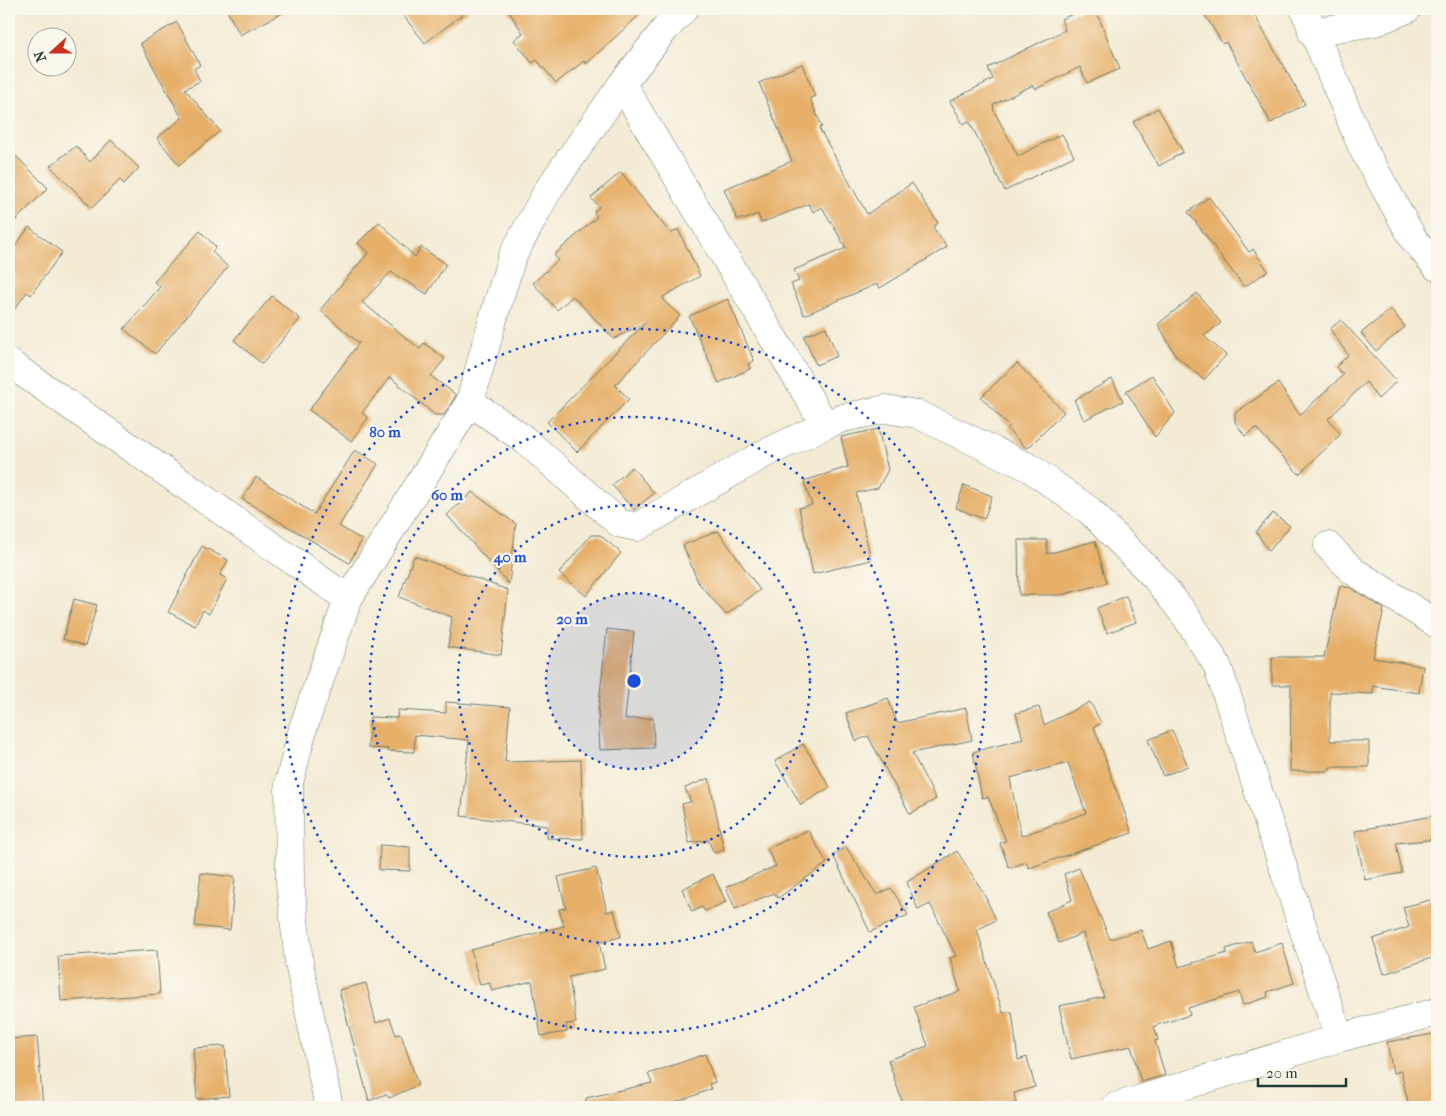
<svg xmlns="http://www.w3.org/2000/svg" width="1446" height="1116" font-family="'IM FELL French Canon',serif">
<style>
.building{fill:#e6b06b;fill-rule:evenodd}
.lines{fill:none;stroke-linecap:round;stroke-linejoin:round}
.street-casing{stroke:#697a6c;stroke-width:29}
.street{stroke:#fff;stroke-width:28}
.ring{fill:none;stroke:#1d4ed8;stroke-width:2.5;stroke-dasharray:2.5 5}
.centre{fill:#1d4ed8;stroke:#fbf7ec;stroke-width:2.5}
.ring-label{font-size:15px;text-anchor:middle;font-weight:bold;fill:#1d4ed8;stroke:#fbf7ec;stroke-width:4.5;stroke-linejoin:round;paint-order:stroke}
</style>
<rect width="100%" height="100%" fill="#fbf7ec"/>
<filter id="ink" filterUnits="userSpaceOnUse"><feTurbulence type="fractalNoise" baseFrequency=".02" numOctaves="2"/><feDisplacementMap in="SourceGraphic" scale="10" xChannelSelector="R" yChannelSelector="G"/><feConvolveMatrix kernelMatrix="1 2 1 2 8 2 1 2 1" color-interpolation-filters="sRGB"/></filter>
<filter id="wash" filterUnits="userSpaceOnUse"><feTurbulence type="fractalNoise" baseFrequency=".0096" numOctaves="4" result="noise"/><feDisplacementMap in="SourceGraphic" scale="20" xChannelSelector="R" yChannelSelector="G"/><feGaussianBlur stdDeviation="1.12" result="paint"/><feColorMatrix in="noise" values="0 0 0 0 0 0 0 0 0 0 0 0 0 0 0 0 0 1.4 0 .05"/><feComposite in="paint" operator="in"/></filter>
<g filter="url(#wash)">
<rect width="100%" height="100%" fill="#f3ebd4"/>
<g id="blocks">
<!-- building -->
<path class="building" d="M 226,9 L 290,9 L 240,35 Z
M 398,9 L 470,9 L 425,43 Z
M 507,9 L 646,9 L 586,64 L 584,61 L 556,83 L 537,60 L 532,63 L 514,40 L 523,33 Z
M 1085,9 L 1095,9 L 1120,69 L 1087,83 L 1080,67 L 1036,89 L 1033,85 L 993,105 L 994,108 L 993,109 L 1018,156 L 1062,134 L 1074,156 L 1005,191 L 969,121 L 963,124 L 950,101 L 993,79 L 988,68 L 1065,30 L 1061,19 Z
M 1201,9 L 1251,9 L 1305,104 L 1271,123 L 1226,42 L 1223,44 Z
M 177,22 L 200,65 L 194,69 L 200,81 L 185,89 L 220,131 L 179,165 L 157,138 L 182,118 L 140,43 Z
M 802,64 L 815,96 L 810,98 L 822,127 L 819,128 L 867,214 L 912,183 L 938,223 L 933,227 L 947,247 L 880,288 L 877,284 L 804,315 L 791,284 L 799,281 L 794,270 L 846,248 L 822,207 L 813,212 L 809,204 L 761,223 L 758,214 L 746,219 L 737,219 L 724,189 L 792,161 L 759,83 Z
M 1158,108 L 1183,152 L 1159,166 L 1133,122 Z
M 111,140 L 139,168 L 124,184 L 120,180 L 92,208 L 50,166 L 76,146 L 90,162 Z
M 9,149 L 48,188 L 9,227 Z
M 621,172 L 671,234 L 678,229 L 700,276 L 663,297 L 665,302 L 680,316 L 615,385 L 629,399 L 577,452 L 547,422 L 646,322 L 614,339 L 573,296 L 557,310 L 533,283 L 558,260 L 554,255 L 597,217 L 594,212 L 599,207 L 591,198 Z
M 1209,197 L 1249,252 L 1253,249 L 1268,271 L 1244,287 L 1188,212 Z
M 379,222 L 415,257 L 421,247 L 446,264 L 427,294 L 391,272 L 362,302 L 420,349 L 424,343 L 445,359 L 431,376 L 456,395 L 444,415 L 435,415 L 390,377 L 362,413 L 368,418 L 351,441 L 309,410 L 359,343 L 320,310 L 368,253 L 358,243 Z
M 29,227 L 62,252 L 31,295 L 27,292 L 9,317 L 9,255 Z
M 200,231 L 216,247 L 212,252 L 228,267 L 155,354 L 124,329 L 160,287 L 154,282 Z
M 1197,293 L 1221,323 L 1204,336 L 1226,355 L 1204,380 L 1176,356 L 1158,324 Z
M 272,296 L 300,319 L 262,364 L 234,340 Z
M 728,299 L 754,361 L 748,364 L 750,369 L 719,383 L 689,316 Z
M 1391,309 L 1405,327 L 1376,351 L 1361,333 Z
M 1341,320 L 1397,381 L 1378,399 L 1366,382 L 1328,419 L 1341,434 L 1299,474 L 1256,428 L 1245,436 L 1235,422 L 1235,413 L 1278,383 L 1300,415 L 1343,375 L 1336,367 L 1348,355 L 1330,329 Z
M 826,327 L 837,356 L 816,365 L 804,336 Z
M 1017,363 L 1064,412 L 1027,449 L 1007,429 L 1009,427 L 981,397 Z
M 1152,375 L 1175,413 L 1155,437 L 1126,391 Z
M 1112,379 L 1123,401 L 1084,420 L 1074,400 Z
M 878,429 L 888,470 L 878,488 L 856,493 L 871,560 L 813,574 L 799,508 L 812,505 L 804,481 L 848,467 L 841,437 Z
M 355,450 L 378,464 L 339,526 L 362,540 L 349,563 L 242,499 L 256,477 L 314,514 Z
M 632,467 L 654,493 L 634,510 L 612,485 Z
M 964,485 L 992,496 L 984,519 L 956,508 Z
M 472,492 L 516,524 L 509,584 L 447,515 Z
M 1273,513 L 1290,526 L 1269,551 L 1256,532 Z
M 718,531 L 760,590 L 726,615 L 698,582 L 683,545 Z
M 591,535 L 600,535 L 621,553 L 586,596 L 559,573 Z
M 1018,540 L 1047,540 L 1047,554 L 1095,541 L 1107,583 L 1061,595 L 1019,595 Z
M 202,546 L 228,560 L 220,575 L 227,579 L 209,614 L 203,610 L 195,626 L 168,612 Z
M 414,556 L 508,590 L 501,655 L 448,647 L 452,617 L 399,597 Z
M 1340,586 L 1351,588 L 1384,609 L 1373,658 L 1423,666 L 1419,693 L 1373,686 L 1373,694 L 1330,692 L 1330,741 L 1369,741 L 1369,767 L 1330,767 L 1329,771 L 1290,771 L 1291,685 L 1272,685 L 1272,657 L 1324,657 Z
M 1126,596 L 1136,622 L 1107,633 L 1097,608 Z
M 74,599 L 97,605 L 85,646 L 63,639 Z
M 607,629 L 634,632 L 625,719 L 653,718 L 654,748 L 600,750 L 598,713 Z
M 888,698 L 897,723 L 966,708 L 972,740 L 912,753 L 936,799 L 910,814 L 868,736 L 856,741 L 846,713 Z
M 446,702 L 510,707 L 505,762 L 581,760 L 583,839 L 547,838 L 547,826 L 461,816 L 469,740 L 415,735 L 414,752 L 387,751 L 388,749 L 368,748 L 370,717 L 397,718 L 398,710 L 446,713 Z
M 1090,702 L 1101,723 L 1094,727 L 1132,833 L 1029,868 L 1026,862 L 1009,868 L 1000,843 L 1006,841 L 988,797 L 982,798 L 973,752 L 1023,739 L 1016,713 L 1039,707 L 1044,725 ZM 1068,763 L 1086,813 L 1021,836 L 1010,778 Z
M 1172,730 L 1188,766 L 1163,776 L 1148,740 Z
M 803,744 L 830,787 L 801,805 L 775,761 Z
M 709,778 L 724,850 L 714,853 L 708,840 L 689,843 L 682,804 L 691,802 L 685,788 Z
M 1437,815 L 1437,839 L 1396,843 L 1402,873 L 1365,880 L 1355,831 Z
M 808,830 L 827,863 L 778,898 L 774,893 L 735,909 L 726,887 L 776,866 L 767,849 Z
M 380,845 L 410,847 L 410,871 L 379,870 Z
M 846,847 L 877,895 L 891,888 L 908,915 L 870,932 L 833,855 Z
M 957,851 L 983,892 L 996,920 L 977,930 L 1003,1013 L 1012,1012 L 1018,1060 L 1027,1057 L 1035,1087 L 1014,1093 L 1016,1103 L 1000,1107 L 904,1107 L 888,1060 L 928,1046 L 914,1007 L 960,991 L 950,958 L 956,956 L 930,904 L 918,910 L 907,882 Z
M 596,868 L 607,912 L 614,910 L 621,937 L 599,942 L 605,969 L 569,977 L 576,1023 L 566,1024 L 567,1032 L 541,1036 L 532,981 L 492,991 L 490,983 L 480,985 L 471,950 L 564,926 L 559,909 L 566,908 L 558,877 Z
M 1079,868 L 1110,939 L 1141,930 L 1148,949 L 1171,941 L 1179,967 L 1227,953 L 1226,949 L 1251,941 L 1255,952 L 1282,943 L 1294,983 L 1267,992 L 1268,997 L 1243,1005 L 1239,992 L 1188,1008 L 1190,1015 L 1154,1026 L 1158,1040 L 1155,1041 L 1165,1075 L 1141,1082 L 1131,1046 L 1071,1059 L 1059,1006 L 1104,997 L 1083,933 L 1059,943 L 1046,912 L 1072,900 L 1064,874 Z
M 201,873 L 235,877 L 230,930 L 195,926 Z
M 713,874 L 726,902 L 705,911 L 702,907 L 692,912 L 682,889 Z
M 1430,900 L 1437,925 L 1437,956 L 1384,974 L 1373,939 L 1409,927 L 1403,907 Z
M 157,950 L 160,994 L 61,1001 L 58,956 Z
M 366,983 L 376,1023 L 390,1018 L 396,1035 L 401,1034 L 418,1085 L 389,1098 L 386,1094 L 369,1101 L 339,990 Z
M 1434,1034 L 1437,1051 L 1437,1107 L 1409,1107 L 1401,1071 L 1393,1073 L 1387,1042 Z
M 37,1037 L 43,1107 L 9,1107 L 9,1039 Z
M 225,1046 L 229,1096 L 197,1099 L 193,1048 Z
M 705,1054 L 715,1082 L 709,1084 L 711,1089 L 665,1107 L 587,1107 L 586,1098 L 652,1083 L 648,1074 Z"/>
</g>
</g>
<g filter="url(#ink)">
<use href="#blocks" fill-opacity="0" stroke="#697a6c" stroke-width="1"/>
<g class="lines">
<!-- street casing -->
<g class="street-casing">
<path id="street" d="M 1304,9 L 1363,149 L 1414,240 L 1437,267
M 1312,32 L 1375,22 L 1407,9
M 622,84 L 825,425
M 9,363 L 348,599
M 470,402 L 525,440 L 619,523 L 637,527 L 762,455 L 825,425 L 843,418 L 886,409 L 917,414 L 1030,468 L 1090,511 L 1156,578 L 1185,615 L 1217,665 L 1339,1038
M 1328,546 L 1353,571 L 1437,624
M 329,1107 L 299,963 L 290,883 L 289,783 L 304,725 L 348,599 L 470,402 L 493,319 L 512,257 L 548,190 L 622,84 L 665,29 L 684,9
M 1115,1107 L 1339,1038 L 1437,1012"/>
</g>
<!-- street -->
<use href="#street" class="street"/>
</g>
</g>
<!-- distance rings -->
<circle cx="634" cy="681" r="88" fill="#1d4ed8" fill-opacity=".12"/>
<g class="ring">
<circle cx="634" cy="681" r="88"/>
<circle cx="634" cy="681" r="176"/>
<circle cx="634" cy="681" r="264"/>
<circle cx="634" cy="681" r="352"/>
</g>
<circle cx="634" cy="681" r="8" class="centre"/>
<g class="ring-label">
<text x="385" y="437">80 m</text>
<text x="447" y="500">60 m</text>
<text x="510" y="562">40 m</text>
<text x="572" y="624">20 m</text>
</g>
<!-- margin -->
<rect width="1446" height="1116" fill="none" stroke="#fbf7ec" stroke-width="30"/>
<!-- north arrow -->
<g transform="translate(52 52) rotate(249)"><circle r="24" fill="#fbf7ec" stroke="#a3ada2"/>
<path d="M0-4L9 19L0 12L-9 19Z" fill="#c8321e"/>
<text y="-8" font-size="14" font-weight="bold" text-anchor="middle" fill="#1f3d34">N</text>
</g>
<!-- scale -->
<path d="M1258 1078v8h88v-8" fill="none" stroke="#1f3d34" stroke-width="2.5"/>
<text x="1266" y="1078" font-size="15" fill="#1f3d34" stroke="#fbf7ec" stroke-width="4" paint-order="stroke">20 m</text>
</svg>
